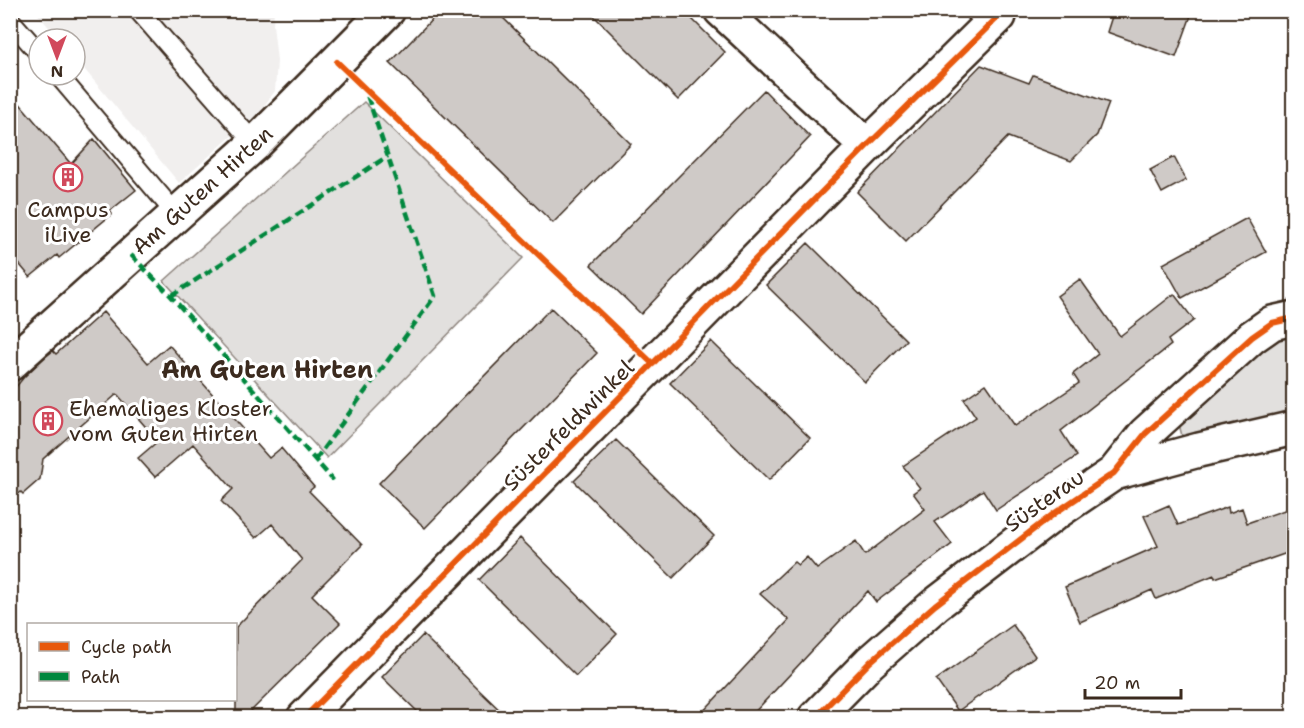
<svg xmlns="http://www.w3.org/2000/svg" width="1304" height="728" font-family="'Shantell Sans',sans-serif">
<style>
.built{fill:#f1efee}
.green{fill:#e2e0de;stroke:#8e857e;stroke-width:1.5}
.building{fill:#cfcac7;stroke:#3b2a1e;stroke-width:1.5}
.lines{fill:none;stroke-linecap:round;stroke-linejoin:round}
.lane-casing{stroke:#3b2a1e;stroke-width:22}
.street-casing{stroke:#3b2a1e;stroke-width:38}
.lane{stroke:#fff;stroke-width:18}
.street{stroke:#fff;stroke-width:33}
.quiet{stroke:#00873e;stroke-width:4.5;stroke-dasharray:9 4.5;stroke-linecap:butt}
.cycleway-casing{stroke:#fff;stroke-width:10}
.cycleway{stroke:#e8590c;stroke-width:6}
.labels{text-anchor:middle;stroke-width:6;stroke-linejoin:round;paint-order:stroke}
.street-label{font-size:22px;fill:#3b2a1e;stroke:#fff}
.poi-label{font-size:22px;fill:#3b2a1e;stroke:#fff}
.neighbourhood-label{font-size:24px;font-weight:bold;fill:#3b2a1e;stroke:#fff}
</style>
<rect width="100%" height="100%" fill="#fff"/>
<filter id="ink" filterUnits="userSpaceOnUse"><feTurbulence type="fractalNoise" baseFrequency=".0167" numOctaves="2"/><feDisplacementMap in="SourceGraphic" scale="12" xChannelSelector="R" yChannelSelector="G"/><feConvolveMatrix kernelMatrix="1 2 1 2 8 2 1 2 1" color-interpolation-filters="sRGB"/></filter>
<g filter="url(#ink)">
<!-- built -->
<path class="built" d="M 35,11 L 274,11 L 273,24 L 277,61 L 275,91 L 261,110 L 179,183 L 75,58 L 75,39 L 59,39 Z"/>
<!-- green -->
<path class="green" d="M 364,102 L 523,258 L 327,458 L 164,281 Z
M 1293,334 L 1293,415 L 1184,444 L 1178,420 L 1275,339 Z"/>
<!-- building -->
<path class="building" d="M 441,10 L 495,10 L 631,144 L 553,223 L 390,63 Z
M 588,10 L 683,10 L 725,52 L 678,100 Z
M 1114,10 L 1193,10 L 1176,57 L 1107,32 Z
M 981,65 L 1029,83 L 1033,75 L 1109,103 L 1097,135 L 1071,161 L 1008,137 L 906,241 L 857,192 Z
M 764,90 L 810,137 L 641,314 L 591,265 Z
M 10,92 L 71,164 L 94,139 L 136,190 L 110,211 L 112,214 L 59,258 L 57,255 L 30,277 L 10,253 Z
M 1174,157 L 1186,180 L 1162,193 L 1150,170 Z
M 1247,218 L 1266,252 L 1182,298 L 1163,264 Z
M 808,243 L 906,340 L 865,382 L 766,285 Z
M 1080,279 L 1120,336 L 1174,294 L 1194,320 L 1168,340 L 1171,345 L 1061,431 L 1077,456 L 996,510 L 983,490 L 935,522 L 952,544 L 876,602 L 868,591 L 750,717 L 698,717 L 789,620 L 760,594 L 794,562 L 798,565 L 807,557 L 817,569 L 856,541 L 865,555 L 925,509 L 913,493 L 920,488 L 903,466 L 976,417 L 964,399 L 986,384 L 1015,426 L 1079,383 L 1073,374 L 1098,354 L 1057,296 Z
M 551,308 L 597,353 L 425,528 L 379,483 Z
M 103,312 L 148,363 L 169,345 L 269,458 L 281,448 L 314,487 L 309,491 L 362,545 L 312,595 L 340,623 L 245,717 L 236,717 L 236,627 L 302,560 L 272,524 L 256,538 L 221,501 L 233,489 L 193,444 L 155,477 L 138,458 L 158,441 L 117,394 L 43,459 L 40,479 L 23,494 L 21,492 L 10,501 L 10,394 L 24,377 L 45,357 L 53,351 L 56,354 Z
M 711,341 L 810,438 L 769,480 L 670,383 Z
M 616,440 L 714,536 L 673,578 L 574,481 Z
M 1169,505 L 1178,525 L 1228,507 L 1229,513 L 1242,508 L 1247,523 L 1293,507 L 1293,551 L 1215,578 L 1214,575 L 1156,599 L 1152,590 L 1080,622 L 1065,587 L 1158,546 L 1144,516 Z
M 520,538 L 617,634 L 576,676 L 479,580 Z
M 1013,625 L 1035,656 L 958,711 L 936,680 Z
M 423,635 L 482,693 L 507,717 L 423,717 L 382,677 Z"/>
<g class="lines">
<!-- lane casing -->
<g class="lane-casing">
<path id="lane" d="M 138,10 L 255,144
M 10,20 L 39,53
M 58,75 L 176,214"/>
</g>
<!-- street casing -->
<g class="street-casing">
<path id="street" d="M 721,10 L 867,146
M 10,364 L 255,144 L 388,10
M 1114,473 L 1199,450 L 1294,428
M 304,718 L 867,146 L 999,16 L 984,10
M 815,718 L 870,662 L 935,605 L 1055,513 L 1114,473 L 1145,434 L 1252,337 L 1272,323 L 1294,318"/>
</g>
<!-- lane -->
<use href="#lane" class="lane"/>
<!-- street -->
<use href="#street" class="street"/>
<!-- quiet -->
<path class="quiet" d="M 131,255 L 171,296 L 333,480
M 171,296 L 388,156
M 315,460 L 435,296 L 367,95"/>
<!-- cycleway casing -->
<g class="cycleway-casing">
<path id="cycleway" d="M 337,62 L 653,364
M 304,718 L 867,146 L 999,16 L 984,10
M 815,718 L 870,662 L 935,605 L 1055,513 L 1114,473 L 1145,434 L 1252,337 L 1272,323 L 1294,318"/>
</g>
<!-- cycleway -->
<use href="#cycleway" class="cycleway"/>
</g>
</g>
<!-- icons -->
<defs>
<g id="building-ring" transform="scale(1.5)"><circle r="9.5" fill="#fff" stroke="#d1495b" stroke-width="1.5"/><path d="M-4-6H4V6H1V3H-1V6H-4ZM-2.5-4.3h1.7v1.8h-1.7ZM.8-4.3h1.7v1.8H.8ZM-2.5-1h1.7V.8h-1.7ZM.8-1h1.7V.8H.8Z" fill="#d1495b"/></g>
</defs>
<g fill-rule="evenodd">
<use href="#building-ring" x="68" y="177"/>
<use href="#building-ring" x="48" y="421"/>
</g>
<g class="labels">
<!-- street labels -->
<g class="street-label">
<text transform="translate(202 190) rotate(-42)" y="8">Am Guten Hirten</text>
<text transform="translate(568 425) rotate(-45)" y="8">Süsterfeldwinkel</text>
<text transform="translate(1044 500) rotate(-35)" y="8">Süsterau</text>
</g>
<!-- poi labels -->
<g class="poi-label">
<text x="68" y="217">Campus<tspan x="68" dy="25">iLive</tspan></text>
<text x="69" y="416" text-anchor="start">Ehemaliges Kloster<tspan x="69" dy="25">vom Guten Hirten</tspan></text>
</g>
<!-- neighbourhood labels -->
<g class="neighbourhood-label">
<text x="267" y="378">Am Guten Hirten</text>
</g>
</g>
<!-- margin -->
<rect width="1304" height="728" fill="none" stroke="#fff" stroke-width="36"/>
<rect x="18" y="18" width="1268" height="692" fill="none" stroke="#3b2a1e" stroke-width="2" filter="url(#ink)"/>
<!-- legend -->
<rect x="27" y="623" width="210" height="78" fill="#ffffff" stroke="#b1aaa5" stroke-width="1.5"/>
<rect x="39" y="642" width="30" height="9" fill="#e8590c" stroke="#b1aaa5" stroke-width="1.5"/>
<text x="81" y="653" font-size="18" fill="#3b2a1e">Cycle path</text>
<rect x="39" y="672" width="30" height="9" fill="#00873e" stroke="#b1aaa5" stroke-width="1.5"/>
<text x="81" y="683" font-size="18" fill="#3b2a1e">Path</text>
<!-- north arrow -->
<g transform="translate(57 57) rotate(180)"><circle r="28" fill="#ffffff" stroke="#b1aaa5" stroke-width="1.5"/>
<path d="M0-4.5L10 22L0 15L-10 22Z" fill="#d1495b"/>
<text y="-9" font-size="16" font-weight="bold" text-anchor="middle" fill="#3b2a1e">N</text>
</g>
<!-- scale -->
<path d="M1085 689v9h96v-9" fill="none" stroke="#3b2a1e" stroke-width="3"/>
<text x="1094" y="689" font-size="18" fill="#3b2a1e" stroke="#ffffff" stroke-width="4.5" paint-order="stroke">20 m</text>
</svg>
